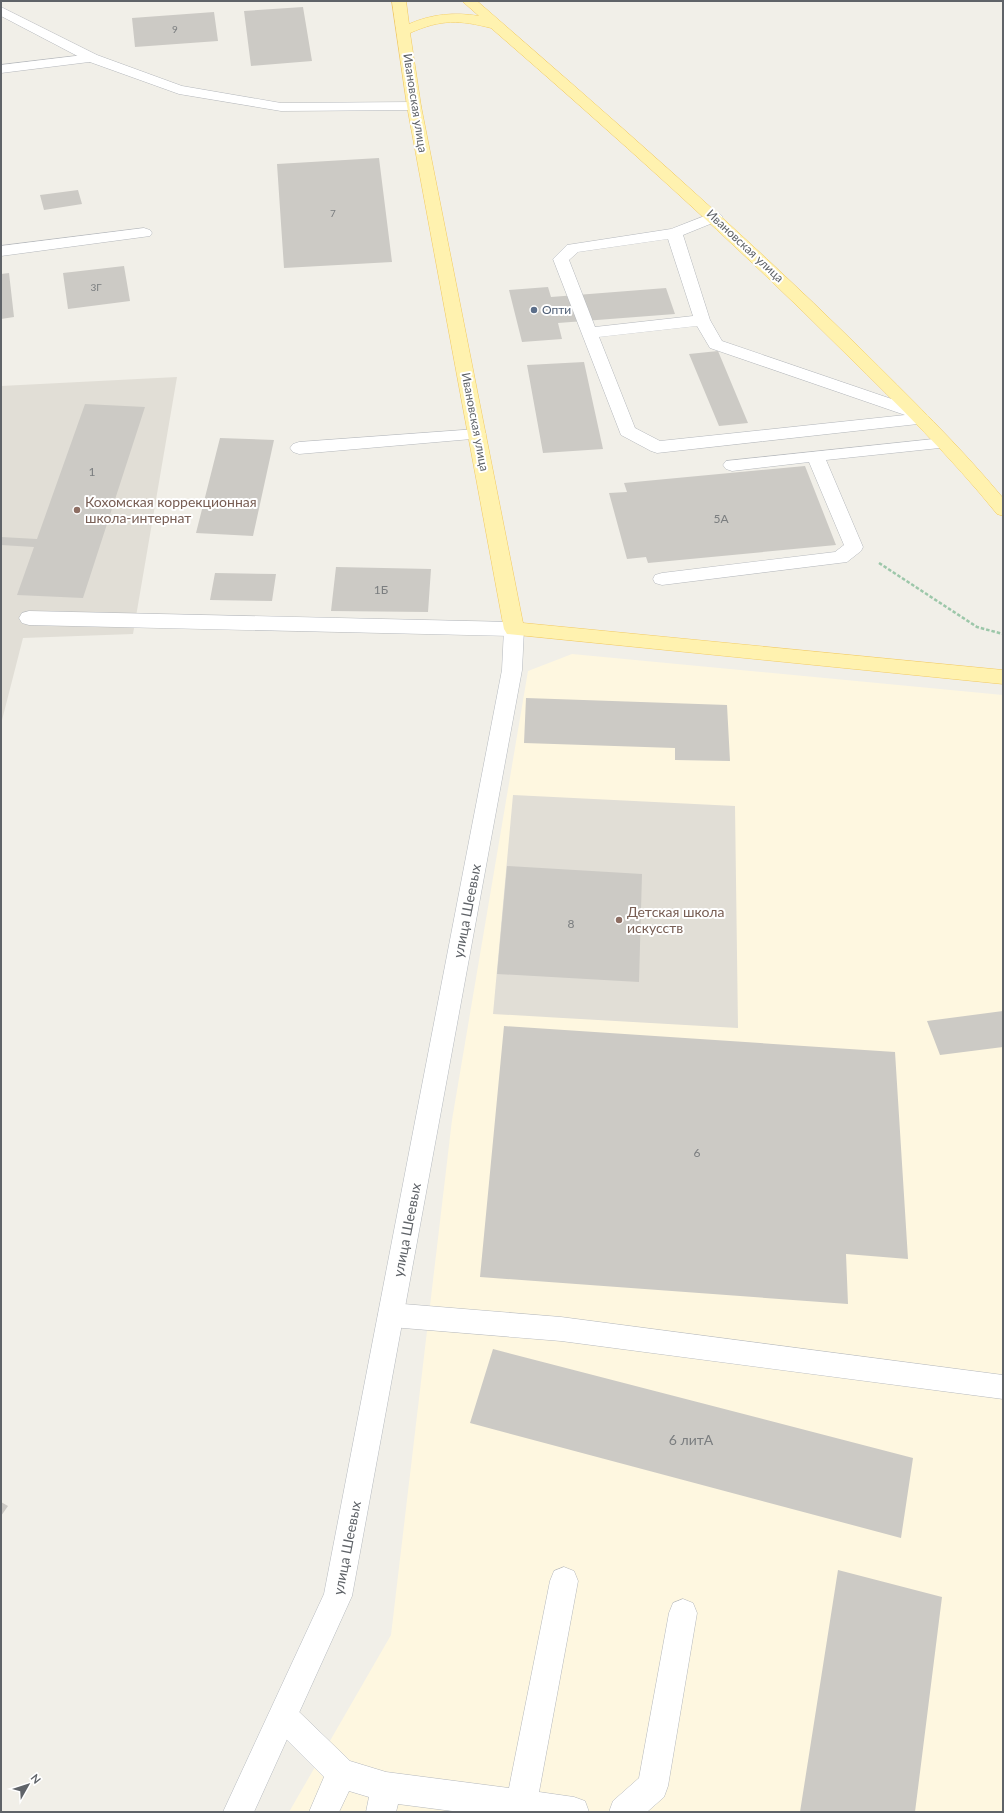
<svg xmlns="http://www.w3.org/2000/svg" width="1004" height="1813" font-family="Lato,sans-serif">
<style>
.commercial{fill:#fef7e0}
.education{fill:#e1ded6}
.building{fill:#cccac5}
.lines{fill:none;stroke-linecap:round;stroke-linejoin:round}
.service-casing{stroke:#b5b8bc;stroke-width:1}
.minor-casing{stroke:#b5b8bc;stroke-width:1}
.secondary-casing{stroke:#b6babf;stroke-width:1}
.primary-casing{stroke:#f2c960;stroke-width:1}
.path{stroke:#9cc7a9;stroke-width:2.5;stroke-dasharray:3.5 2;stroke-linecap:butt}
.service{fill:#fff;fill-rule:evenodd}
.minor{fill:#fff;fill-rule:evenodd}
.secondary{fill:#fff;fill-rule:evenodd}
.primary{fill:#fff2af;fill-rule:evenodd}
.service-dot{fill:#5c6f8a;stroke:#fff;stroke-width:1.5}
.education-dot{fill:#8d6e63;stroke:#fff;stroke-width:1.5}
.labels{text-anchor:middle;stroke-width:4;stroke-linejoin:round;paint-order:stroke}
.far-number-label{font-size:10px;fill:#7a7d7f}
.far-street-label{font-size:12px;fill:#5f6368;stroke:#fff}
.far-service-label{font-size:12px;fill:#4e5e75;stroke:#fff;text-anchor:start}
.number-label{font-size:12px;fill:#7a7d7f}
.education-label{font-size:14px;fill:#785e54;stroke:#fff;text-anchor:start}
.street-label{font-size:14px;fill:#5f6368;stroke:#fff}
.near-number-label{font-size:14px;fill:#7a7d7f}
</style>
<rect width="100%" height="100%" fill="#f1efe8"/>
<!-- commercial -->
<path class="commercial" d="M 572,654 L 1003,695 L 1003,1812 L 289,1812 L 391,1635 L 452,1120 L 528,671 Z"/>
<!-- education -->
<path class="education" d="M 177,377 L 133,634 L 23,638 L 1,724 L 1,386 Z
M 513,795 L 735,806 L 738,1028 L 493,1014 Z"/>
<!-- building -->
<path class="building" d="M 303,7 L 312,61 L 251,66 L 244,11 Z
M 214,12 L 218,41 L 135,47 L 132,18 Z
M 379,158 L 392,262 L 284,268 L 277,164 Z
M 78,190 L 82,204 L 44,210 L 40,195 Z
M 124,266 L 130,301 L 68,309 L 63,273 Z
M 9,273 L 14,317 L 1,319 L 1,274 Z
M 548,287 L 551,297 L 666,288 L 675,314 L 558,323 L 562,339 L 522,342 L 509,290 Z
M 718,351 L 748,423 L 719,426 L 689,354 Z
M 584,362 L 603,449 L 543,453 L 527,365 Z
M 85,404 L 145,407 L 83,598 L 17,595 L 34,547 L 1,545 L 1,537 L 37,539 Z
M 220,438 L 274,440 L 253,536 L 196,533 Z
M 805,466 L 836,545 L 648,563 L 646,557 L 627,559 L 609,493 L 627,492 L 624,483 Z
M 336,567 L 431,569 L 428,612 L 331,611 Z
M 215,573 L 276,574 L 272,601 L 210,600 Z
M 526,698 L 727,705 L 730,761 L 675,760 L 675,748 L 524,743 Z
M 507,866 L 642,874 L 639,982 L 497,974 Z
M 1003,1011 L 1003,1047 L 940,1055 L 927,1021 Z
M 504,1026 L 895,1052 L 908,1259 L 846,1254 L 848,1304 L 480,1277 Z
M 493,1349 L 913,1458 L 901,1538 L 470,1423 Z
M 1,1502 L 8,1506 L 1,1516 Z
M 838,1570 L 942,1597 L 915,1812 L 800,1812 Z"/>
<g class="lines">
<!-- service casing -->
<g class="service-casing">
<path id="service" d="M 92,54 L 97,55 L 99,58 L 97,61 L 1,73 L 1,65 Z
M 715,212 L 720,214 L 723,217 L 720,220 L 683,235 L 710,320 L 722,341 L 921,409 L 923,414 L 927,415 L 930,419 L 927,423 L 657,453 L 651,451 L 621,435 L 553,259 L 567,245 L 671,229 ZM 668,239 L 693,316 L 595,327 L 569,260 L 578,252 ZM 697,326 L 710,348 L 905,415 L 660,441 L 635,428 L 599,337 Z
M 144,228 L 150,230 L 152,233 L 150,236 L 1,256 L 1,246 Z
M 477,429 L 483,430 L 486,434 L 483,438 L 299,454 L 293,452 L 290,448 L 293,444 L 299,442 Z
M 943,438 L 949,439 L 952,443 L 949,447 L 826,460 L 863,547 L 861,551 L 847,562 L 662,585 L 655,583 L 653,579 L 655,575 L 662,573 L 835,552 L 844,545 L 809,462 L 732,471 L 726,469 L 723,465 L 726,461 Z
M 29,611 L 514,622 L 521,624 L 524,629 L 521,634 L 514,636 L 29,625 L 22,623 L 19,618 L 22,613 Z
M 391,1303 L 561,1317 L 1003,1375 L 1003,1399 L 561,1341 L 391,1327 L 382,1323 L 378,1315 L 382,1307 Z
M 564,1567 L 574,1571 L 578,1581 L 539,1792 L 574,1797 L 585,1801 L 589,1812 L 460,1812 L 398,1804 L 396,1812 L 366,1812 L 369,1797 L 349,1791 L 339,1812 L 309,1812 L 324,1777 L 273,1726 L 268,1716 L 273,1706 L 283,1701 L 293,1706 L 350,1761 L 386,1772 L 509,1788 L 550,1581 L 554,1571 Z
M 683,1599 L 693,1603 L 697,1613 L 668,1786 L 664,1797 L 647,1812 L 609,1812 L 613,1801 L 639,1778 L 669,1613 L 673,1603 Z"/>
</g>
<!-- minor casing -->
<g class="minor-casing">
<path id="minor" d="M 1,7 L 97,55 L 182,86 L 281,103 L 414,102 L 419,103 L 421,106 L 419,109 L 414,110 L 281,111 L 179,94 L 87,61 L 1,16 Z"/>
</g>
<!-- secondary casing -->
<g class="secondary-casing">
<path id="secondary" d="M 514,622 L 521,624 L 524,629 L 522,670 L 352,1596 L 254,1812 L 223,1812 L 324,1594 L 502,670 L 504,629 L 507,624 Z"/>
</g>
<!-- primary casing -->
<g class="primary-casing">
<path id="primary" d="M 392,1 L 406,1 L 409,24 C 432,14 454,12 479,16 L 462,1 L 477,1 C 607,114 737,227 860,348 C 909,397 959,445 1003,498 L 1003,516 L 997,514 C 951,457 899,406 847,355 C 733,241 613,134 491,28 C 460,20 441,19 410,33 L 421,106 L 523,623 L 1003,670 L 1003,684 L 507,634 L 504,629 L 407,106 Z"/>
</g>
<!-- path -->
<path class="path" d="M 879,563 L 977,627 L 1003,634"/>
<!-- service -->
<use href="#service" class="service"/>
<!-- minor -->
<use href="#minor" class="minor"/>
<!-- secondary -->
<use href="#secondary" class="secondary"/>
<!-- primary -->
<use href="#primary" class="primary"/>
</g>
<!-- markers -->
<circle class="service-dot" cx="534" cy="310" r="4"/>
<g class="education-dot">
<circle cx="77" cy="510" r="4"/>
<circle cx="619" cy="920" r="4"/>
</g>
<g class="labels">
<!-- far-number labels -->
<g class="far-number-label">
<text x="175" y="33">9</text>
<text x="333" y="217">7</text>
<text x="96" y="291">3Г</text>
</g>
<!-- far-street labels -->
<g class="far-street-label">
<text transform="translate(415 103) rotate(81)" y="4">Ивановская улица</text>
<text transform="translate(745 246) rotate(43)" y="4">Ивановская улица</text>
<text transform="translate(475 422) rotate(79)" y="4">Ивановская улица</text>
</g>
<!-- far-service labels -->
<g class="far-service-label">
<text x="542" y="314">Опти</text>
</g>
<!-- number labels -->
<g class="number-label">
<text x="92" y="476">1</text>
<text x="721" y="523">5А</text>
<text x="381" y="594">1Б</text>
<text x="571" y="928">8</text>
<text x="697" y="1157">6</text>
</g>
<!-- education labels -->
<g class="education-label">
<text x="85" y="507">Кохомская коррекционная<tspan x="85" dy="16">школа-интернат</tspan></text>
<text x="627" y="917">Детская школа<tspan x="627" dy="16">искусств</tspan></text>
</g>
<!-- street labels -->
<g class="street-label">
<text transform="translate(467 911) rotate(-79)" y="5">улица Шеевых</text>
<text transform="translate(407 1230) rotate(-79)" y="5">улица Шеевых</text>
<text transform="translate(347 1548) rotate(-79)" y="5">улица Шеевых</text>
</g>
<!-- near-number labels -->
<g class="near-number-label">
<text x="691" y="1445">6 литА</text>
</g>
</g>
<!-- border -->
<rect width="1004" height="1813" fill="none" stroke="#5f6368" stroke-width="4"/>
<!-- north arrow -->
<g transform="translate(28 1785) rotate(51)" stroke="#ffffff" stroke-width="3" paint-order="stroke">
<path d="M0-3L7 15L0 10L-7 15Z" fill="#5f6368"/>
<text y="-6" font-size="11" font-weight="bold" text-anchor="middle" fill="#5f6368">N</text>
</g>
</svg>
